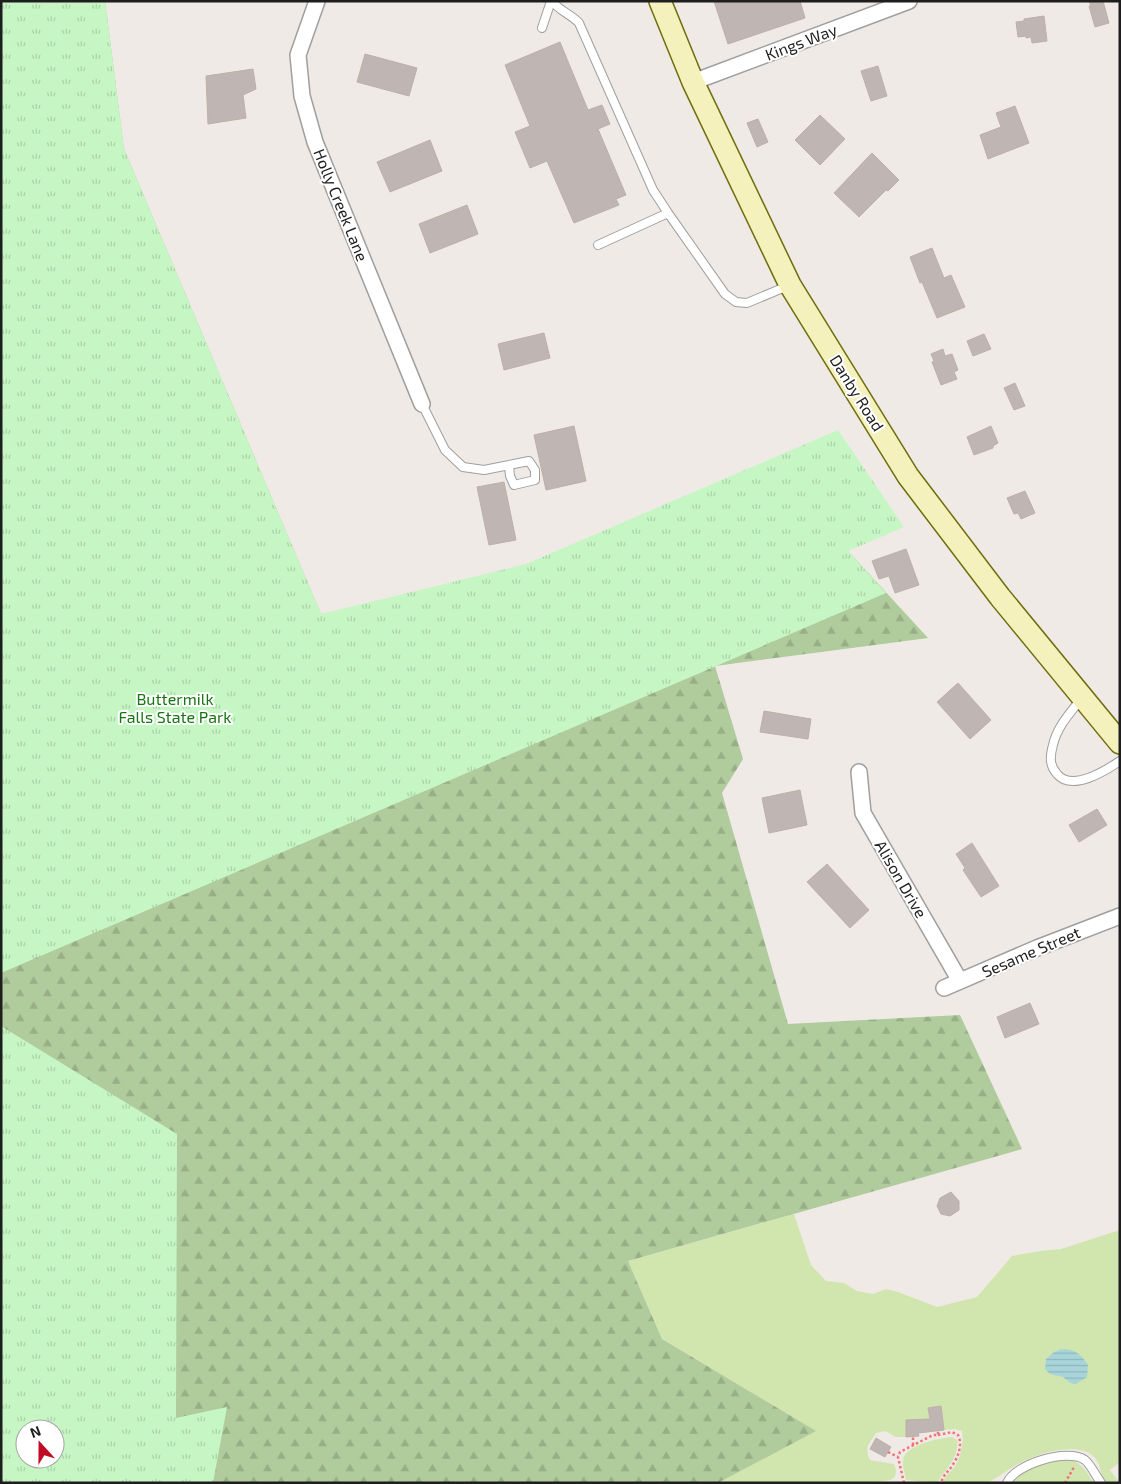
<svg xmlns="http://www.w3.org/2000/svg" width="1121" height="1484" font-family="'Exo 2',sans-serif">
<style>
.grass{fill:#d1e6ae}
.forest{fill:url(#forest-firs);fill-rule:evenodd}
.park{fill:url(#park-tufts);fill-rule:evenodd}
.water{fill:url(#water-rules)}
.building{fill:#bfb5b2;stroke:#bfafa8}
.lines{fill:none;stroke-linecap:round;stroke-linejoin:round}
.lane-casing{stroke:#9f9f9f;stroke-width:10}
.street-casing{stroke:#9f9f9f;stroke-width:18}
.secondary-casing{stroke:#6f6d0c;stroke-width:24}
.path{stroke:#f17478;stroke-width:2.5;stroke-dasharray:2.5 2.5;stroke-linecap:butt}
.lane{stroke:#fff;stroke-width:8}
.street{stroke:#fff;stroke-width:15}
.secondary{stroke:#f5f1bc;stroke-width:21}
.labels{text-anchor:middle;stroke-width:4;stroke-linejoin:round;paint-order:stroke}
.street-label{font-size:16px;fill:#1e1e1e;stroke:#fff}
.park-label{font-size:16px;fill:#177612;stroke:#fff}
</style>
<defs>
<pattern id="forest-firs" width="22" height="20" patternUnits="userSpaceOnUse" patternTransform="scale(1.25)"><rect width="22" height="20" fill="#b0cb9c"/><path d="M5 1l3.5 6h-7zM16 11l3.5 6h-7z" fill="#97ae86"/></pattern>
<pattern id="park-tufts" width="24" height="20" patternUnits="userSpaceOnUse" patternTransform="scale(1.25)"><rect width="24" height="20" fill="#c7f6c5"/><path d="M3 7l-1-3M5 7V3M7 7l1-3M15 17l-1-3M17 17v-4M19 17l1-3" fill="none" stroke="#aad2a9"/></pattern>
<pattern id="water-rules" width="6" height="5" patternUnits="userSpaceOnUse" patternTransform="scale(1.25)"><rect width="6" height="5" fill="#a8d5da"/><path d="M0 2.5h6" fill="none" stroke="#90b6bb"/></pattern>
</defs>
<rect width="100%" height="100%" fill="#efeae5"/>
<!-- grass -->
<path class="grass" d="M 794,1214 L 811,1265 L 826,1281 L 844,1283 L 857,1291 L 873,1294 L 886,1289 L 898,1292 L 937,1307 L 977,1297 L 1012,1256 L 1040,1251 L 1061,1249 L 1120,1230 L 1120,1462 L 1110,1470 L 1120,1483 L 1105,1483 C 1100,1474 1101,1462 1092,1455 C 1074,1442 1036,1454 1018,1464 C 1008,1469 999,1477 989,1482 C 981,1484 953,1483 942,1483 C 945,1476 950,1473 955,1466 C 961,1456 964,1443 962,1431 L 955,1429 L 944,1430 L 941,1406 L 928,1408 L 931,1432 L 918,1433 L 917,1420 L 906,1420 L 906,1437 L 896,1437 L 885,1431 L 876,1433 C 869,1444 864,1447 870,1460 L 894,1464 L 896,1470 L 895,1477 C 888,1483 882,1479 875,1483 L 718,1483 L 815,1431 L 662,1339 L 628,1261 Z
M 952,1437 L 957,1440 C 959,1447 954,1460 949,1466 C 945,1473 940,1475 938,1483 L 906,1480 C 905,1474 902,1465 903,1460 C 905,1445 939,1438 952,1437 Z
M 1067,1459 C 1082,1462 1086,1471 1094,1483 L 1012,1483 C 1027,1467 1046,1462 1067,1459 Z"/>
<!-- forest -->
<path class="forest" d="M 1,1 L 105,1 L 124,149 L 321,614 L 848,551 L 928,638 L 715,666 L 743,759 L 722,793 L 788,1024 L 960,1015 L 1022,1149 L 628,1261 L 662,1339 L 816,1431 L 718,1483 L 1,1483 ZM 25,1429 L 55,1429 L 55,1459 L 25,1459 Z"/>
<!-- park -->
<path class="park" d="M 1,1 L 105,1 L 124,149 L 321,614 L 526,564 L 838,430 L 904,527 L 848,551 L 886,593 L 1,973 Z
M 1,1026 L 177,1134 L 176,1418 L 227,1407 L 213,1483 L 1,1483 ZM 25,1429 L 55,1429 L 55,1459 L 25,1459 Z"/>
<!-- water -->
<path class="water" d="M 1062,1349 C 1076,1350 1080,1353 1088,1365 L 1087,1377 L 1076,1384 L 1070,1383 L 1063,1377 L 1050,1374 L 1045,1369 L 1046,1359 L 1054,1352 Z"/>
<!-- building -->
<path class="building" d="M 714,1 L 800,1 L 805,18 L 728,44 Z
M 1089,1 L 1103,1 L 1109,23 L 1095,27 L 1089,6 L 1091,6 Z
M 1044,16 L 1047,41 L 1032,43 L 1031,37 L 1026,38 L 1026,36 L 1018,37 L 1016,22 L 1024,21 L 1024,19 Z
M 560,42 L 588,110 L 602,105 L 610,124 L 598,129 L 626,195 L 616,199 L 619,205 L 574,223 L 547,161 L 530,168 L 515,132 L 530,126 L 505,65 Z
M 365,54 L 417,68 L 409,96 L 357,82 Z
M 878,66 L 887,96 L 871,101 L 861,71 Z
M 253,69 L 256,89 L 243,95 L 246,118 L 208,124 L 206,76 Z
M 1015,106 L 1029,143 L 988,159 L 980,135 L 1001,127 L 996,113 Z
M 820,115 L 845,139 L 820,165 L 795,140 Z
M 758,119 L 768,142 L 757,147 L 747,123 Z
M 430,140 L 442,171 L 390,192 L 377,162 Z
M 872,153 L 899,180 L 888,191 L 886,190 L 859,217 L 834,193 Z
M 467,205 L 478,234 L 430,253 L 419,224 Z
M 932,248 L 944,278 L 951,275 L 965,307 L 937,318 L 922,282 L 920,283 L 910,257 Z
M 544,333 L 550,358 L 504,370 L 498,344 Z
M 984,334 L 991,349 L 973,356 L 967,341 Z
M 943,349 L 945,356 L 952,354 L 958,370 L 954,372 L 957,379 L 941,385 L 932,362 L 934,361 L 931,354 Z
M 1015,383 L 1025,406 L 1014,410 L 1004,388 Z
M 574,426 L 586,481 L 546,490 L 534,435 Z
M 991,426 L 998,443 L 993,446 L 993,448 L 974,455 L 967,437 Z
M 504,482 L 516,540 L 489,545 L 477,487 Z
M 1025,491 L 1035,513 L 1021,519 L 1018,513 L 1014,514 L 1007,498 Z
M 906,549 L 919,585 L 895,593 L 889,576 L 879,579 L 872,561 Z
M 958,683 L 991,720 L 970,739 L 937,702 Z
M 764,711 L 811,719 L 808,739 L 760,732 Z
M 800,790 L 807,825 L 769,833 L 762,798 Z
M 1097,809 L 1107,825 L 1079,842 L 1069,825 Z
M 972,843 L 999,886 L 981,897 L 963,870 L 965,868 L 956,854 Z
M 827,864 L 869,910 L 850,928 L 807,882 Z
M 1030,1003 L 1039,1024 L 1005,1038 L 997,1017 Z
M 951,1192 L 959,1201 L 959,1210 L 950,1216 L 941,1214 L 937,1206 L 940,1198 Z
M 941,1406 L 944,1430 L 918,1433 L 919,1436 L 906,1437 L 906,1420 L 930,1419 L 928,1408 Z
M 876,1438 L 891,1447 L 885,1457 L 870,1449 Z"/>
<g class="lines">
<!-- lane casing -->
<g class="lane-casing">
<path id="lane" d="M 552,1 C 559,11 571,14 579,23 L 653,190 L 668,213 L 725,294 L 736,302 L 747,303 L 790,285
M 542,28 L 551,1
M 598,245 L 668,213
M 422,404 L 445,450 L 463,467 L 484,470 L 529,461 L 535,470 L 535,480 L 514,485 L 510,476 L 509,466
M 1081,699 C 1070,713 1057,727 1053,745 C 1050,756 1049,765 1057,774 C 1072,792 1105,771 1120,761
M 1007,1483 C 1015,1464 1067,1448 1085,1460 C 1091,1465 1096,1476 1101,1483"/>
</g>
<!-- street casing -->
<g class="street-casing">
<path id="street" d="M 317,1 L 298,55 L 302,96 L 315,142 L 422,404
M 693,82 L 909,1
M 859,772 L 863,813 L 960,981
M 944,988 L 1037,948 L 1120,916"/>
</g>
<!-- secondary casing -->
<g class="secondary-casing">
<path id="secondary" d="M 660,1 L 693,82 L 790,285 L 908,476 L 1000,597 L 1120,743"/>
</g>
<!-- path -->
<path class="path" d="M 938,1435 L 952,1432 L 958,1435 C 963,1445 958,1457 952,1466 C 948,1472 943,1475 941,1483
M 913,1445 L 913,1436
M 888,1452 L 898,1457
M 904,1483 L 898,1457 L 900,1452 L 933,1435 L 938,1435 L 938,1431
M 1065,1483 L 1074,1467"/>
<!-- lane -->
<use href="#lane" class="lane"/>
<!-- street -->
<use href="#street" class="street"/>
<!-- secondary -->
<use href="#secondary" class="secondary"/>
</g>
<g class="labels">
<!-- street labels -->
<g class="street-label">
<text transform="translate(801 42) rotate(-21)" y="6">Kings Way</text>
<text transform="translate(341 205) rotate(68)" y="6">Holly Creek Lane</text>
<text transform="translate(857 393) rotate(58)" y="6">Danby Road</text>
<text transform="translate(901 879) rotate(60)" y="6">Alison Drive</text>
<text transform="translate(1031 952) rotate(-23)" y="6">Sesame Street</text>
</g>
<!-- park labels -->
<g class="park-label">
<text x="175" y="705">Buttermilk<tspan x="175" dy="18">Falls State Park</tspan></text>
</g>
</g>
<!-- border -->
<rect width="1121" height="1484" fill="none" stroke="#1e1e1e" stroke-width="5"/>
<!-- north arrow -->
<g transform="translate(40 1444) rotate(339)"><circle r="24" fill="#ffffff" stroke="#a5a5a5"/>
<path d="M0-4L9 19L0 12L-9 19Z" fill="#c00d25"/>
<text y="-8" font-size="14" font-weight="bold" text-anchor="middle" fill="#1e1e1e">N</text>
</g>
</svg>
